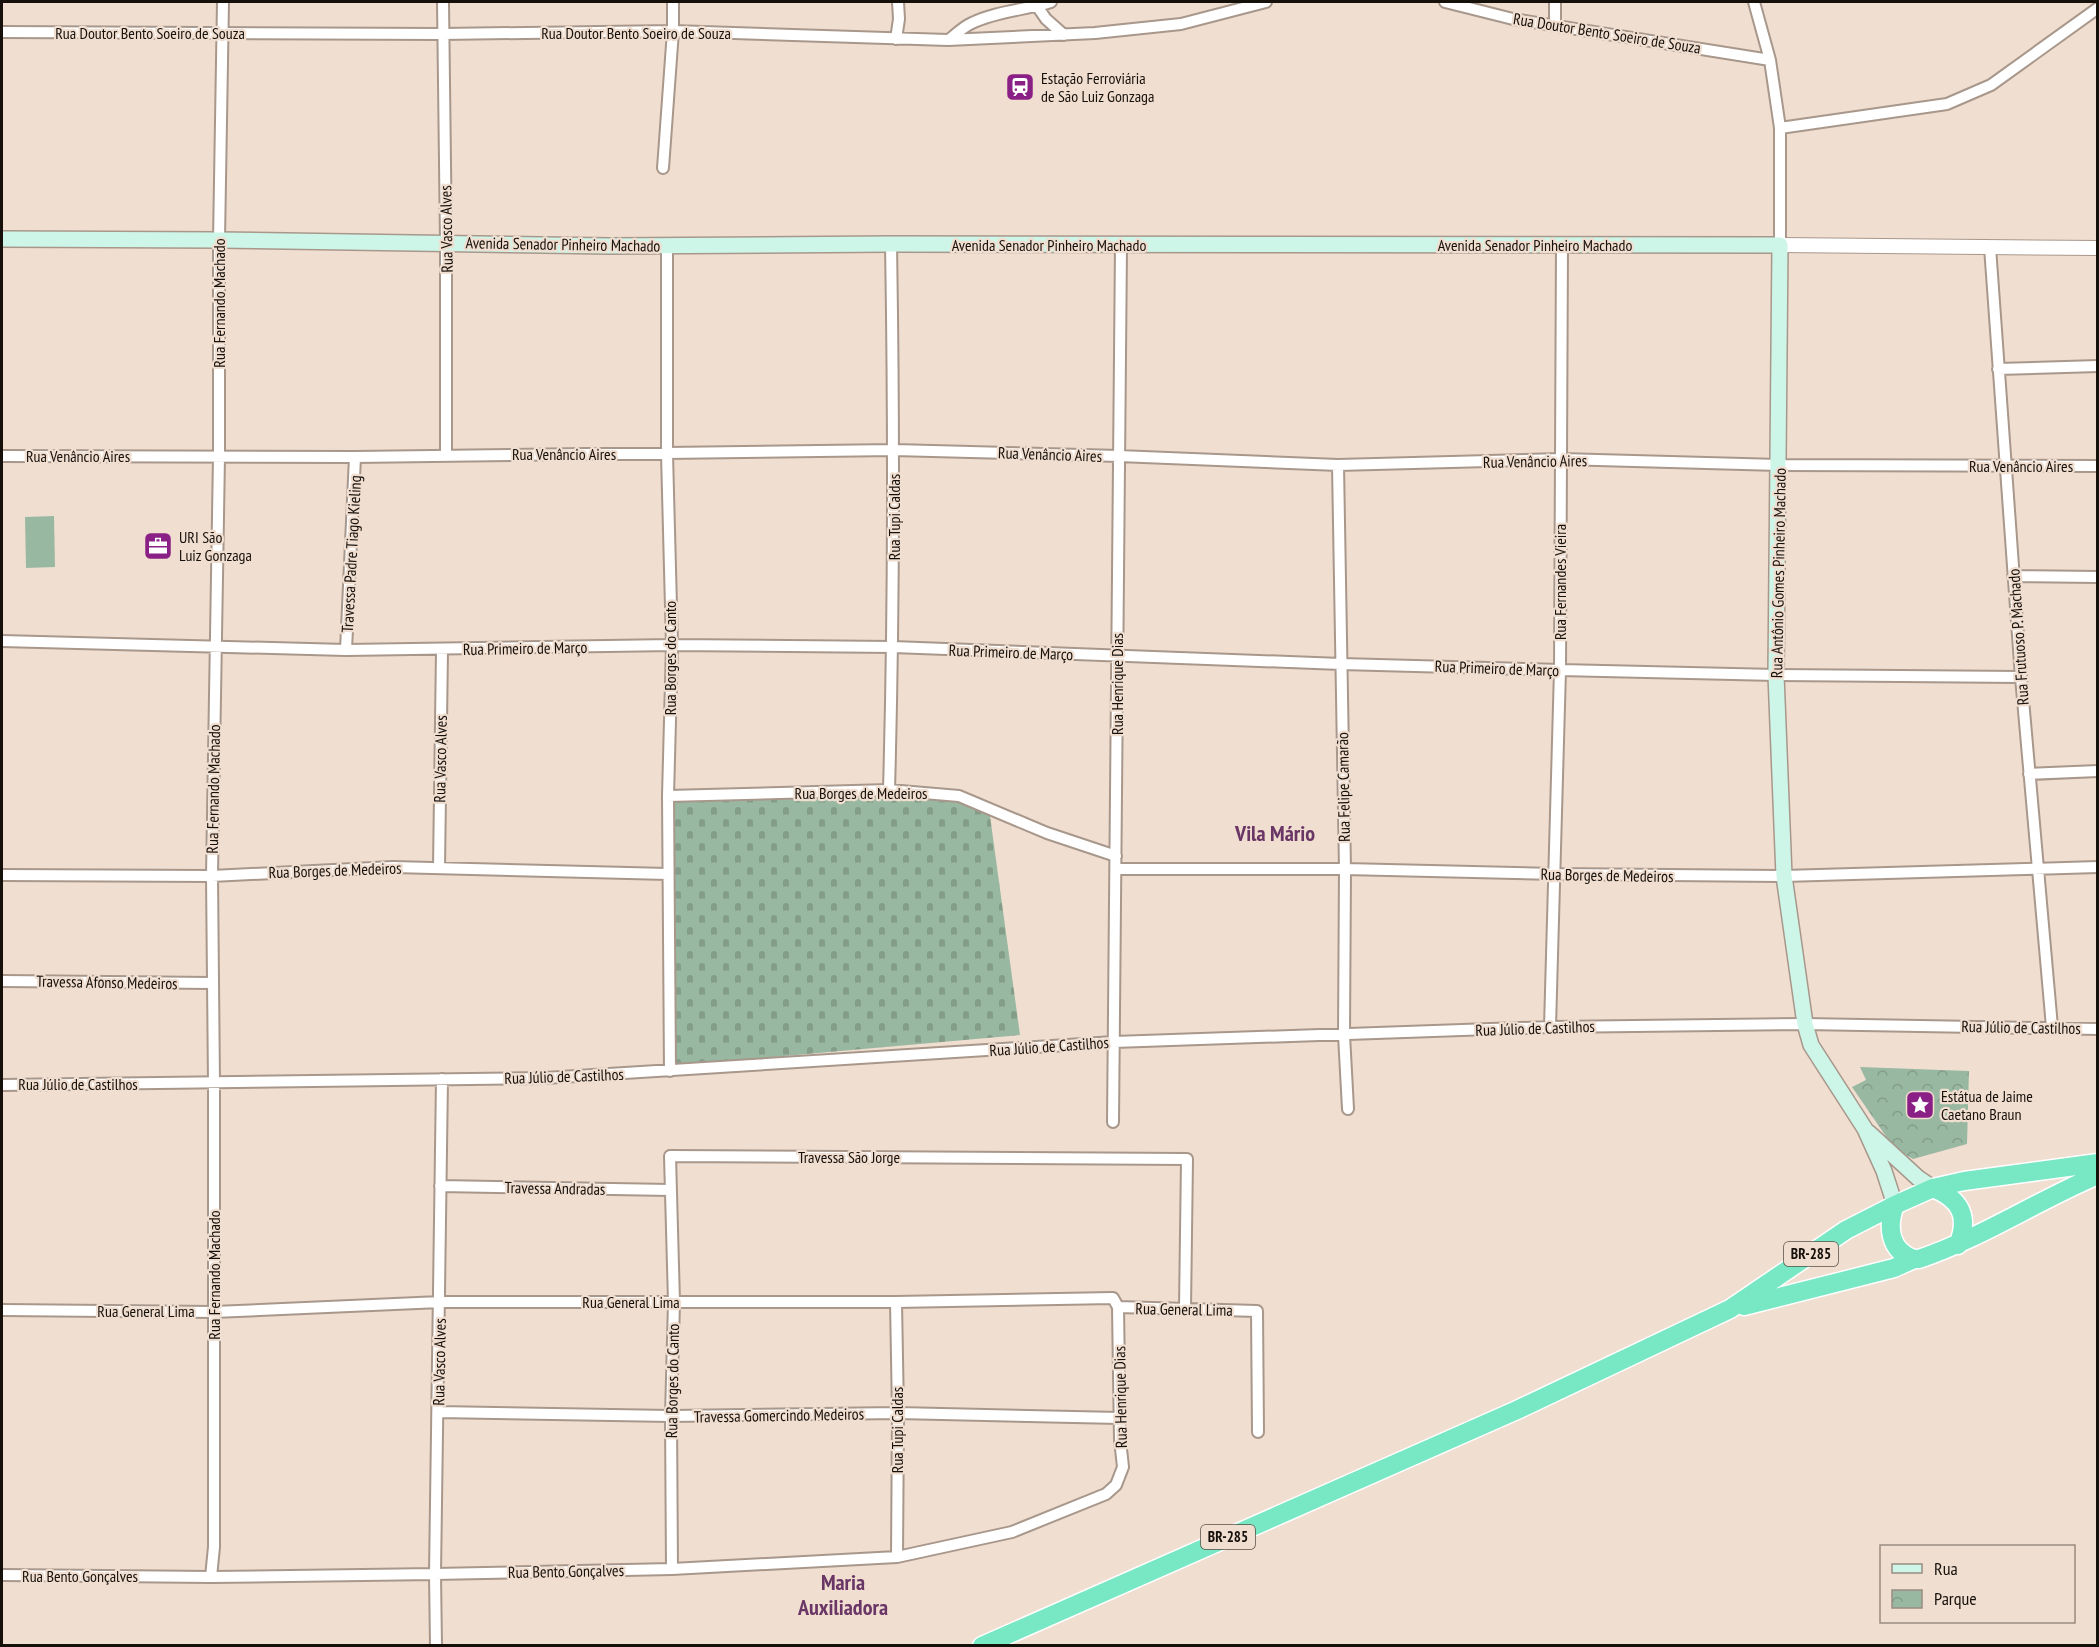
<svg xmlns="http://www.w3.org/2000/svg" width="2099" height="1647" font-family="'PT Sans Narrow',sans-serif">
<style>
.grass{fill:#99b8a1}
.cemetery{fill:url(#cemetery-stones)}
.park{fill:url(#park-crowns)}
.lines{fill:none;stroke-linecap:round;stroke-linejoin:round}
.minor-casing{stroke:#a8978b;stroke-width:14}
.tertiary-casing{stroke:#a8978b;stroke-width:16}
.secondary-casing{stroke:#a8978b;stroke-width:18}
.trunk-casing{stroke:#fff;stroke-width:21}
.minor{stroke:#fff;stroke-width:10}
.tertiary{stroke:#fff;stroke-width:14}
.secondary{stroke:#cdf6e9;stroke-width:15}
.trunk{stroke:#78e7c4;stroke-width:18}
.labels{text-anchor:middle;stroke-width:4.5;stroke-linejoin:round;paint-order:stroke}
.shield{fill:#f0ded0;stroke:#574e46;stroke-width:1.5}
.shield-label{font-size:15px;font-weight:bold;fill:#16100b}
.street-label{font-size:16px;fill:#16100b;stroke:#f0ded0}
.poi-label{font-size:16px;fill:#16100b;stroke:#f0ded0;text-anchor:start}
.district-label{font-size:22px;font-weight:bold;fill:#6a3666;stroke:#f0ded0}
</style>
<defs>
<pattern id="cemetery-stones" width="16" height="16" patternUnits="userSpaceOnUse" patternTransform="scale(1.5)"><rect width="16" height="16" fill="#99b8a1"/><path d="M2 7V4a2 2 0 0 1 4 0v3zM10 15v-3a2 2 0 0 1 4 0v3z" fill="#839d89"/></pattern>
<pattern id="park-crowns" width="20" height="18" patternUnits="userSpaceOnUse" patternTransform="scale(1.5)"><rect width="20" height="18" fill="#99b8a1"/><path d="M2 6a3 3 0 1 1 6 0M12 15a3 3 0 1 1 6 0" fill="none" stroke="#839d89"/></pattern>
</defs>
<rect width="100%" height="100%" fill="#f0ded0"/>
<!-- grass -->
<path class="grass" d="M 54,516 L 55,567 L 26,568 L 25,517 Z"/>
<!-- cemetery -->
<path class="cemetery" d="M 890,792 L 960,798 L 990,816 L 1020,1035 L 674,1066 L 670,798 Z"/>
<!-- park -->
<path class="park" d="M 1860,1067 L 1969,1071 L 1967,1144 L 1913,1159 L 1894,1148 L 1852,1087 L 1866,1080 Z"/>
<g class="lines">
<!-- minor casing -->
<g class="minor-casing">
<path id="minor" d="M 443,2 L 446,243 L 446,456
M 1445,2 L 1513,19 L 1770,60
M 1754,2 L 1770,60 L 1780,128 L 1780,245
M 1037,6 L 1046,19 L 1064,35
M 1555,24 L 1555,2
M 2,32 L 442,34 L 673,31 L 948,40 L 1095,33 L 1181,24 L 1266,2
M 896,39 L 899,19 L 898,2
M 949,40 C 956,34 963,27 972,23 C 997,11 1025,10 1051,2
M 1780,128 L 1947,104 L 1991,85 L 2098,8
M 663,168 L 673,31 L 673,2
M 667,246 L 667,454 L 672,645 L 668,796 L 670,1071
M 1990,247 L 2021,677 L 2052,1027
M 1998,369 L 2098,366
M 2,456 L 355,457 L 894,450 L 1119,456 L 1338,465 L 1561,459 L 1779,465 L 2098,466
M 1338,465 L 1345,869 L 1344,1035 L 1348,1109
M 2013,576 L 2098,577
M 2,641 L 346,650 L 672,645 L 893,647 L 1341,664 L 1560,670 L 1776,675 L 2021,677
M 346,650 L 355,457
M 2029,774 L 2098,771
M 889,790 C 894,608 894,426 891,244
M 668,796 L 889,790 L 959,796 L 1047,833 L 1116,856
M 439,868 L 442,650
M 1116,869 L 1345,869 L 1554,874 L 1784,876 L 2098,867
M 2,875 L 212,876 L 393,867 L 668,874
M 2,981 L 212,983
M 1550,1027 L 1560,670 L 1562,244
M 2,1085 L 545,1078 L 1114,1042 L 1550,1027 L 1805,1024 L 2098,1029
M 1113,1122 L 1121,246
M 440,1186 L 671,1190
M 896,1302 L 898,1413 L 897,1557
M 1118,1307 L 1257,1311 L 1258,1432
M 2,1310 L 214,1312 L 440,1302 L 896,1302 L 1113,1298 L 1118,1307
M 438,1412 L 671,1416 L 898,1413 L 1120,1418
M 672,1569 L 671,1416 L 674,1302 L 670,1156 L 1187,1159 L 1185,1308
M 2,1575 L 211,1577 L 435,1574 L 672,1569 L 897,1557 L 1012,1532 L 1106,1494 L 1116,1485 L 1123,1467 L 1120,1440 L 1118,1307
M 211,1577 L 214,1547 L 214,1084 L 212,876 L 219,456 L 219,240 L 223,2
M 436,1646 L 435,1574 L 442,1079"/>
</g>
<!-- tertiary casing -->
<g class="tertiary-casing">
<path id="tertiary" d="M 1780,245 L 2098,248"/>
</g>
<!-- secondary casing -->
<g class="secondary-casing">
<path id="secondary" d="M 2,239 L 219,240 L 610,246 L 891,244 L 1780,245 L 1776,675 L 1784,876 L 1805,1024 L 1811,1045 L 1865,1129 L 1884,1171 L 1895,1205
M 1869,1133 L 1918,1178 L 1933,1188"/>
</g>
<!-- trunk casing -->
<g class="trunk-casing">
<path id="trunk" d="M 1933,1188 C 1960,1199 1970,1216 1958,1245
M 1895,1205 C 1887,1226 1889,1251 1914,1259
M 1744,1306 L 1894,1268 L 1914,1259 L 1919,1259 C 1981,1238 2037,1201 2098,1175
M 982,1646 L 1517,1410 L 1730,1309 L 1846,1230 L 1895,1205 L 1933,1188 L 1964,1181 L 2098,1163"/>
</g>
<!-- minor -->
<use href="#minor" class="minor"/>
<!-- tertiary -->
<use href="#tertiary" class="tertiary"/>
<!-- secondary -->
<use href="#secondary" class="secondary"/>
<!-- trunk -->
<use href="#trunk" class="trunk"/>
</g>
<!-- icons -->
<defs>
<g id="station-square" transform="scale(1.5)"><rect x="-9" y="-9" width="18" height="18" rx="4" fill="#8a2085" stroke="#f0ded0"/><path d="M-3-6H3Q5-6 5-4V2Q5 4 3 4L4.5 6H3L1.5 4h-3L-3 6H-4.5L-3 4Q-5 4-5 2V-4Q-5-6-3-6ZM-3.5-4v3h7v-3ZM-3.5 1v1.5H-2V1ZM2 1v1.5H3.5V1Z" fill="#fff"/></g>
<g id="office-square" transform="scale(1.5)"><rect x="-9" y="-9" width="18" height="18" rx="4" fill="#8a2085" stroke="#f0ded0"/><path d="M-6-3h4V-5.5h4V-3h4V5H-6ZM-1-4.5V-3h2v-1.5ZM-6 0V1H6V0Z" fill="#fff"/></g>
<g id="sight-square" transform="scale(1.5)"><rect x="-9" y="-9" width="18" height="18" rx="4" fill="#8a2085" stroke="#f0ded0"/><path d="M0-6L1.8-2.2L6-1.7L2.9 1.2L3.7 5.4L0 3.3L-3.7 5.4L-2.9 1.2L-6-1.7L-1.8-2.2Z" fill="#fff"/></g>
</defs>
<g fill-rule="evenodd">
<use href="#station-square" x="1020" y="87"/>
<use href="#office-square" x="158" y="546"/>
<use href="#sight-square" x="1920" y="1105"/>
</g>
<g class="labels">
<!-- shield labels -->
<g class="shield">
<rect x="1784" y="1242" width="54" height="24" rx="4.5"/>
<rect x="1201" y="1525" width="54" height="24" rx="4.5"/>
</g>
<g class="shield-label">
<text x="1811" y="1259">BR-285</text>
<text x="1228" y="1542">BR-285</text>
</g>
<!-- street labels -->
<g class="street-label">
<text x="150" y="39">Rua Doutor Bento Soeiro de Souza</text>
<text x="636" y="39">Rua Doutor Bento Soeiro de Souza</text>
<text transform="translate(1607 33) rotate(9)" y="6">Rua Doutor Bento Soeiro de Souza</text>
<text transform="translate(446 229) rotate(-91)" y="6">Rua Vasco Alves</text>
<text transform="translate(563 244) rotate(1)" y="6">Avenida Senador Pinheiro Machado</text>
<text x="1049" y="251">Avenida Senador Pinheiro Machado</text>
<text x="1535" y="251">Avenida Senador Pinheiro Machado</text>
<text transform="translate(219 303) rotate(-90)" y="6">Rua Fernando Machado</text>
<text x="564" y="460">Rua Venâncio Aires</text>
<text transform="translate(1050 454) rotate(2)" y="6">Rua Venâncio Aires</text>
<text x="78" y="462">Rua Venâncio Aires</text>
<text transform="translate(1535 461) rotate(-1)" y="6">Rua Venâncio Aires</text>
<text x="2021" y="472">Rua Venâncio Aires</text>
<text transform="translate(894 517) rotate(-90)" y="6">Rua Tupi Caldas</text>
<text transform="translate(351 554) rotate(-87)" y="6">Travessa Padre Tiago Kieling</text>
<text transform="translate(1778 573) rotate(-89)" y="6">Rua Antônio Gomes Pinheiro Machado</text>
<text transform="translate(1560 582) rotate(-90)" y="6">Rua Fernandes Vieira</text>
<text transform="translate(2018 637) rotate(-94)" y="6">Rua Frutuoso P. Machado</text>
<text transform="translate(525 648) rotate(-1)" y="6">Rua Primeiro de Março</text>
<text transform="translate(1011 652) rotate(2)" y="6">Rua Primeiro de Março</text>
<text transform="translate(670 658) rotate(-90)" y="6">Rua Borges do Canto</text>
<text transform="translate(1497 668) rotate(2)" y="6">Rua Primeiro de Março</text>
<text transform="translate(1117 684) rotate(-90)" y="6">Rua Henrique Dias</text>
<text transform="translate(440 759) rotate(-89)" y="6">Rua Vasco Alves</text>
<text transform="translate(1343 787) rotate(-91)" y="6">Rua Felipe Camarão</text>
<text transform="translate(213 789) rotate(-89)" y="6">Rua Fernando Machado</text>
<text x="861" y="799">Rua Borges de Medeiros</text>
<text transform="translate(335 870) rotate(-2)" y="6">Rua Borges de Medeiros</text>
<text transform="translate(1607 875) rotate(1)" y="6">Rua Borges de Medeiros</text>
<text transform="translate(107 982) rotate(1)" y="6">Travessa Afonso Medeiros</text>
<text transform="translate(2021 1027) rotate(1)" y="6">Rua Júlio de Castilhos</text>
<text transform="translate(1535 1028) rotate(-2)" y="6">Rua Júlio de Castilhos</text>
<text transform="translate(1049 1046) rotate(-4)" y="6">Rua Júlio de Castilhos</text>
<text transform="translate(564 1076) rotate(-2)" y="6">Rua Júlio de Castilhos</text>
<text x="78" y="1090">Rua Júlio de Castilhos</text>
<text x="849" y="1163">Travessa São Jorge</text>
<text transform="translate(555 1188) rotate(1)" y="6">Travessa Andradas</text>
<text transform="translate(214 1275) rotate(-90)" y="6">Rua Fernando Machado</text>
<text x="631" y="1308">Rua General Lima</text>
<text transform="translate(1184 1309) rotate(1)" y="6">Rua General Lima</text>
<text x="146" y="1317">Rua General Lima</text>
<text transform="translate(439 1362) rotate(-89)" y="6">Rua Vasco Alves</text>
<text transform="translate(672 1381) rotate(-89)" y="6">Rua Borges do Canto</text>
<text transform="translate(1120 1397) rotate(-91)" y="6">Rua Henrique Dias</text>
<text transform="translate(779 1415) rotate(-1)" y="6">Travessa Gomercindo Medeiros</text>
<text transform="translate(897 1430) rotate(-90)" y="6">Rua Tupi Caldas</text>
<text transform="translate(566 1571) rotate(-1)" y="6">Rua Bento Gonçalves</text>
<text x="80" y="1582">Rua Bento Gonçalves</text>
</g>
<!-- poi labels -->
<g class="poi-label">
<text x="1041" y="84">Estação Ferroviária<tspan x="1041" dy="18">de São Luiz Gonzaga</tspan></text>
<text x="179" y="543">URI São<tspan x="179" dy="18">Luiz Gonzaga</tspan></text>
<text x="1941" y="1102">Estátua de Jaime<tspan x="1941" dy="18">Caetano Braun</tspan></text>
</g>
<!-- district labels -->
<g class="district-label">
<text x="1275" y="841">Vila Mário</text>
<text x="843" y="1590">Maria<tspan x="843" dy="25">Auxiliadora</tspan></text>
</g>
</g>
<!-- border -->
<rect width="2099" height="1647" fill="none" stroke="#16100b" stroke-width="6"/>
<!-- legend -->
<rect x="1880" y="1545" width="195" height="78" fill="#f0ded0" stroke="#998c81" stroke-width="1.5"/>
<rect x="1892" y="1564" width="30" height="9" fill="#cdf6e9" stroke="#998c81" stroke-width="1.5"/>
<text x="1934" y="1575" font-size="18" fill="#16100b">Rua</text>
<rect x="1892" y="1590" width="30" height="18" fill="url(#park-crowns)" stroke="#998c81" stroke-width="1.5"/>
<text x="1934" y="1605" font-size="18" fill="#16100b">Parque</text>
</svg>
